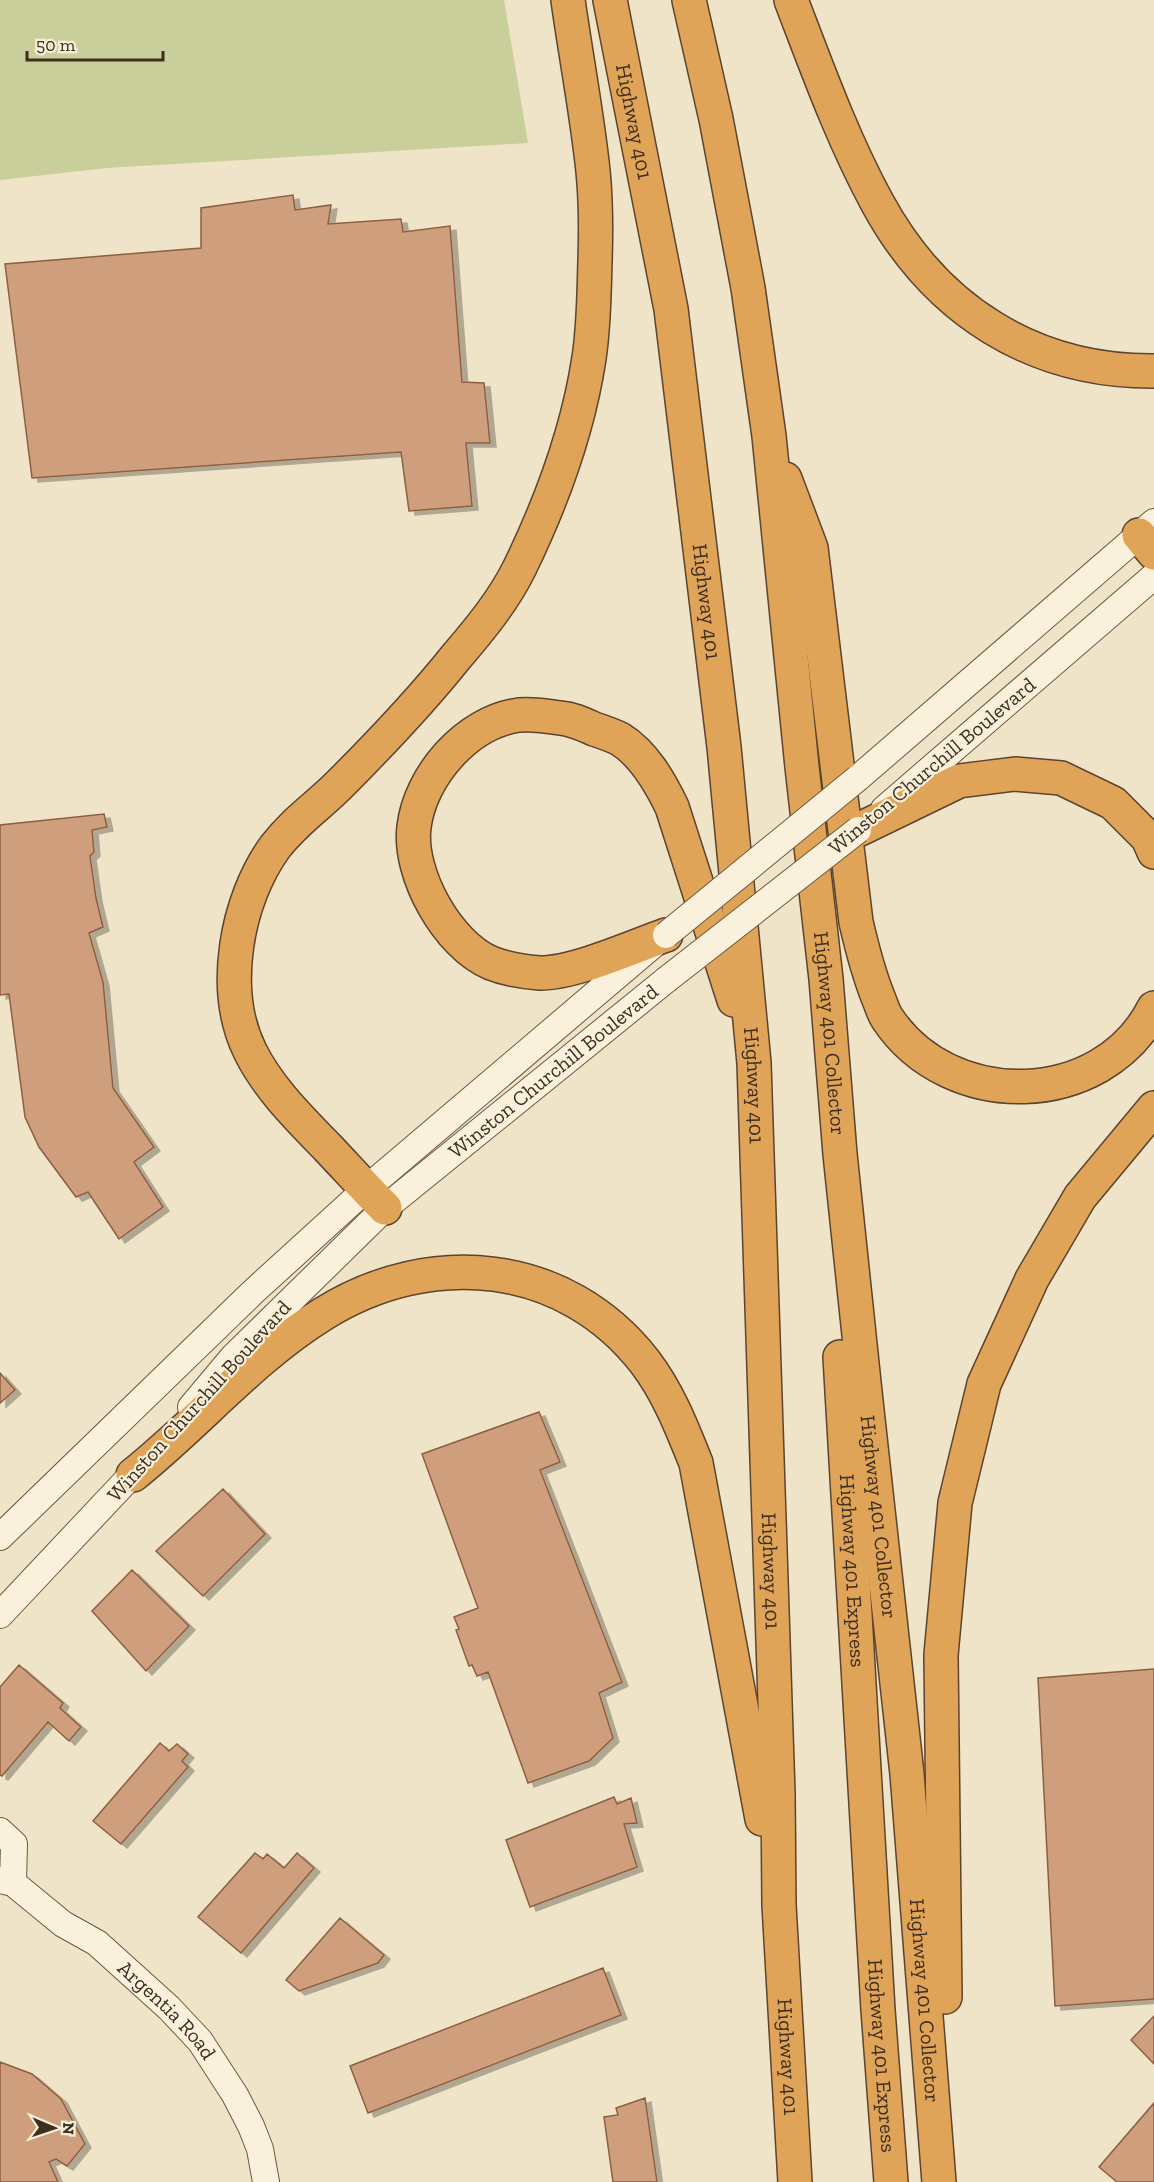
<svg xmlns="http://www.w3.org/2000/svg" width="1154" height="2182" font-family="'Zilla Slab',serif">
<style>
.green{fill:#c9cf9b}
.building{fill:#cf9f7d;stroke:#8d5f41;stroke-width:1.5;filter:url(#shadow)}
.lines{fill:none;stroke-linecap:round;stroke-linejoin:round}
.secondary-casing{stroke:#6f573f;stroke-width:28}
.highway-casing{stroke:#5b4430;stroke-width:36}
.secondary{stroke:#faf1dc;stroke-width:26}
.highway{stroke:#e0a458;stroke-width:33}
.secondary-bridge-casing{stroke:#6f573f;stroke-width:28;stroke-linecap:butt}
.secondary-bridge{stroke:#faf1dc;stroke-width:26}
.labels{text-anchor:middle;stroke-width:4.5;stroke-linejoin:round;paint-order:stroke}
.street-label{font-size:21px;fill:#3d2e20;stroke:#f7eed8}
</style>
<defs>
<filter id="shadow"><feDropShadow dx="6" dy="4" stdDeviation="0" flood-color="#0004"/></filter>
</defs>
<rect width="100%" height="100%" fill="#f0e4c8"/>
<!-- green -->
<path class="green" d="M 0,0 L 504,0 L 528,143 L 107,168 L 0,180 Z"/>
<!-- building -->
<path class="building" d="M 293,195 L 295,210 L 331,205 L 328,224 L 401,219 L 403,232 L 450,226 L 462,382 L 484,383 L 490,443 L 466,443 L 472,506 L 409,511 L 401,452 L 32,478 L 5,264 L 201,248 L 201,208 Z
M 104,814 L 107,827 L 92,830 L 94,852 L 90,856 L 96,898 L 103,927 L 89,933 L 103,982 L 113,1088 L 154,1147 L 134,1162 L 163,1207 L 119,1239 L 88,1192 L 76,1197 L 39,1147 L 25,1117 L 9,994 L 0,995 L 0,825 Z
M 0,1373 L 15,1390 L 0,1403 Z
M 539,1412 L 560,1462 L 540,1470 L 622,1682 L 599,1693 L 613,1738 L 589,1761 L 528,1783 L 488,1672 L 477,1676 L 472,1665 L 469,1666 L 456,1630 L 459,1629 L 454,1617 L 478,1608 L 422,1454 Z
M 223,1489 L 265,1534 L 203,1596 L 156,1551 Z
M 132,1570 L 189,1626 L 146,1671 L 92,1611 Z
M 19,1665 L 63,1703 L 60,1708 L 81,1727 L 69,1741 L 48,1722 L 2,1776 L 0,1775 L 0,1687 Z
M 1154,1669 L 1154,1999 L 1055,2006 L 1038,1678 Z
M 160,1743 L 169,1751 L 177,1744 L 188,1754 L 182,1761 L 188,1767 L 121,1844 L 93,1821 Z
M 614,1797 L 617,1804 L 631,1798 L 637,1823 L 624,1824 L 637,1867 L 530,1907 L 506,1840 Z
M 255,1853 L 263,1859 L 267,1854 L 284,1868 L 297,1853 L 314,1868 L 241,1953 L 198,1917 Z
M 340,1918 L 384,1955 L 378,1963 L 299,1991 L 286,1980 Z
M 603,1968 L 621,2015 L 368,2113 L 350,2066 Z
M 1154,2016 L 1154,2064 L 1131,2040 Z
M 0,2062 L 32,2074 L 61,2099 L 85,2144 L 67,2166 L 56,2159 L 49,2162 L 58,2182 L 0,2182 Z
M 645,2098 L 657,2182 L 613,2182 L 604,2117 L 618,2115 L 616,2108 Z
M 1154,2103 L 1154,2182 L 1117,2182 L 1099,2167 Z"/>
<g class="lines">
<!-- secondary casing -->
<g class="secondary-casing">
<g id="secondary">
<path d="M 858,778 L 1154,522"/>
<path d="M 884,809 L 1154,576"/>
<path id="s1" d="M 191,1407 L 233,1357 L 385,1208 L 666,980"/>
<path d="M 0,1537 L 253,1292 L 366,1189 L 653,945"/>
<path d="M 0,1615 L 144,1462"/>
<path d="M 0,1831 L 14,1844 L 13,1883"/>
<path id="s2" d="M 0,1880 L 13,1883 L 63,1924 L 97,1943 L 169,2008 L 200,2041 L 235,2095 L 251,2126 L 260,2149 L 266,2182"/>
</g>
</g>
<!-- highway casing -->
<g class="highway-casing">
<g id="highway">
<path id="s3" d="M 610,0 L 671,309 L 724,747 L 754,1063 L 778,1793 L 779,1905 L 795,2182"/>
<path id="s4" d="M 689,0 L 716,119 L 748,288 L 769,436 L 802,767 L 826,979 L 840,1154 L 865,1392 L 907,1774 L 939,2182"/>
<path d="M 791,0 C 817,68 843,140 878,204 C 936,310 1033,372 1154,371"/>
<path d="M 785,479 L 811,548 L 856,922 C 862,948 868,972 878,997 C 881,1004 883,1012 887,1018 C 949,1112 1102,1110 1154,1008"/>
<path d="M 1139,535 L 1154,553"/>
<path d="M 858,830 L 959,781 L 1015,774 L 1061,778 L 1113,803 L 1148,838 L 1154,852"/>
<path d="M 666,935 C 632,947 575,973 540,973 C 524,972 506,969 491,963 C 448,945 408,874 414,827 C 420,776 467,722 519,715 C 532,714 547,716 560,718 C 573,719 583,724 594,729 C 603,732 612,735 620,739 C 644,754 660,782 672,807 L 734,1000"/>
<path d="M 385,1208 C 365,1188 347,1168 328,1148 C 300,1119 268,1088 250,1051 C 220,990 236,901 275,847 C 295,821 317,807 339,785 C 380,744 420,702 456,657 C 480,629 504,600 520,567 C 552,501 578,431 589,358 C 594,326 594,293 595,261 C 596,231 596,201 593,171 C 587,114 576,57 568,0"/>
<path id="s5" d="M 840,1357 L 878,2010 L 891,2182"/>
<path d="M 133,1475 C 198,1423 252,1358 323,1314 C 430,1247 565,1259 645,1362 C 668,1392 682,1428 696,1463 L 762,1819"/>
<path d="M 945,1997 L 941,1655 L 955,1503 L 984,1384 L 1032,1279 L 1080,1197 L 1154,1108"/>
</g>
</g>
<!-- secondary -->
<use href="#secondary" class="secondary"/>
<!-- highway -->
<use href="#highway" class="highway"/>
<!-- secondary-bridge casing -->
<g class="secondary-bridge-casing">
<path id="secondary-bridge" d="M 666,935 L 858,778
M 666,980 L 858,830"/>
</g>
<!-- secondary-bridge -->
<use href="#secondary-bridge" class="secondary-bridge"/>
</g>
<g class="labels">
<!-- street labels -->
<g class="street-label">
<text dy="7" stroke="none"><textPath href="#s3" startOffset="124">Highway 401</textPath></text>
<text dy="7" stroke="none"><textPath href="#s3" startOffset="610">Highway 401</textPath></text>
<text transform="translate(932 766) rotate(-40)" y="7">Winston Churchill Boulevard</text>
<text dy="7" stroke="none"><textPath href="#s4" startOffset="1044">Highway 401 Collector</textPath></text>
<text dy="7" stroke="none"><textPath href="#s1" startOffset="495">Winston Churchill Boulevard</textPath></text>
<text dy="7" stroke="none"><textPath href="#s3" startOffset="1096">Highway 401</textPath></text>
<text transform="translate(199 1401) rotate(-48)" y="7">Winston Churchill Boulevard</text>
<text dy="7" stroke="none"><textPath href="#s4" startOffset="1530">Highway 401 Collector</textPath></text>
<text dy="7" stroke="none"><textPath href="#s5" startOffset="214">Highway 401 Express</textPath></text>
<text dy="7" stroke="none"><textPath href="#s3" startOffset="1582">Highway 401</textPath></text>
<text dy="7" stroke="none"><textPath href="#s4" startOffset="2016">Highway 401 Collector</textPath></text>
<text dy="7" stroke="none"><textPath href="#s2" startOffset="214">Argentia Road</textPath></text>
<text dy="7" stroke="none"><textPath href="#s5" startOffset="700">Highway 401 Express</textPath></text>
<text dy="7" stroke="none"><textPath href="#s3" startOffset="2068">Highway 401</textPath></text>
</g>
</g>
<!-- north arrow -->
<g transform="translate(54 2128) rotate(92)" stroke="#f7eed8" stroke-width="4.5" paint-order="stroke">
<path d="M0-4.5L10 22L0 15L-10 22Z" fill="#3d2e20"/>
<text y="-9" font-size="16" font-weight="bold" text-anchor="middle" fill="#3d2e20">N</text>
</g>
<!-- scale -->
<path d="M27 51v9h136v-9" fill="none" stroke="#3d2e20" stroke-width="3"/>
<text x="36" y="51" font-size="18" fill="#3d2e20" stroke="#f7eed8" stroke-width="4.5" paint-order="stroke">50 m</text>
</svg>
